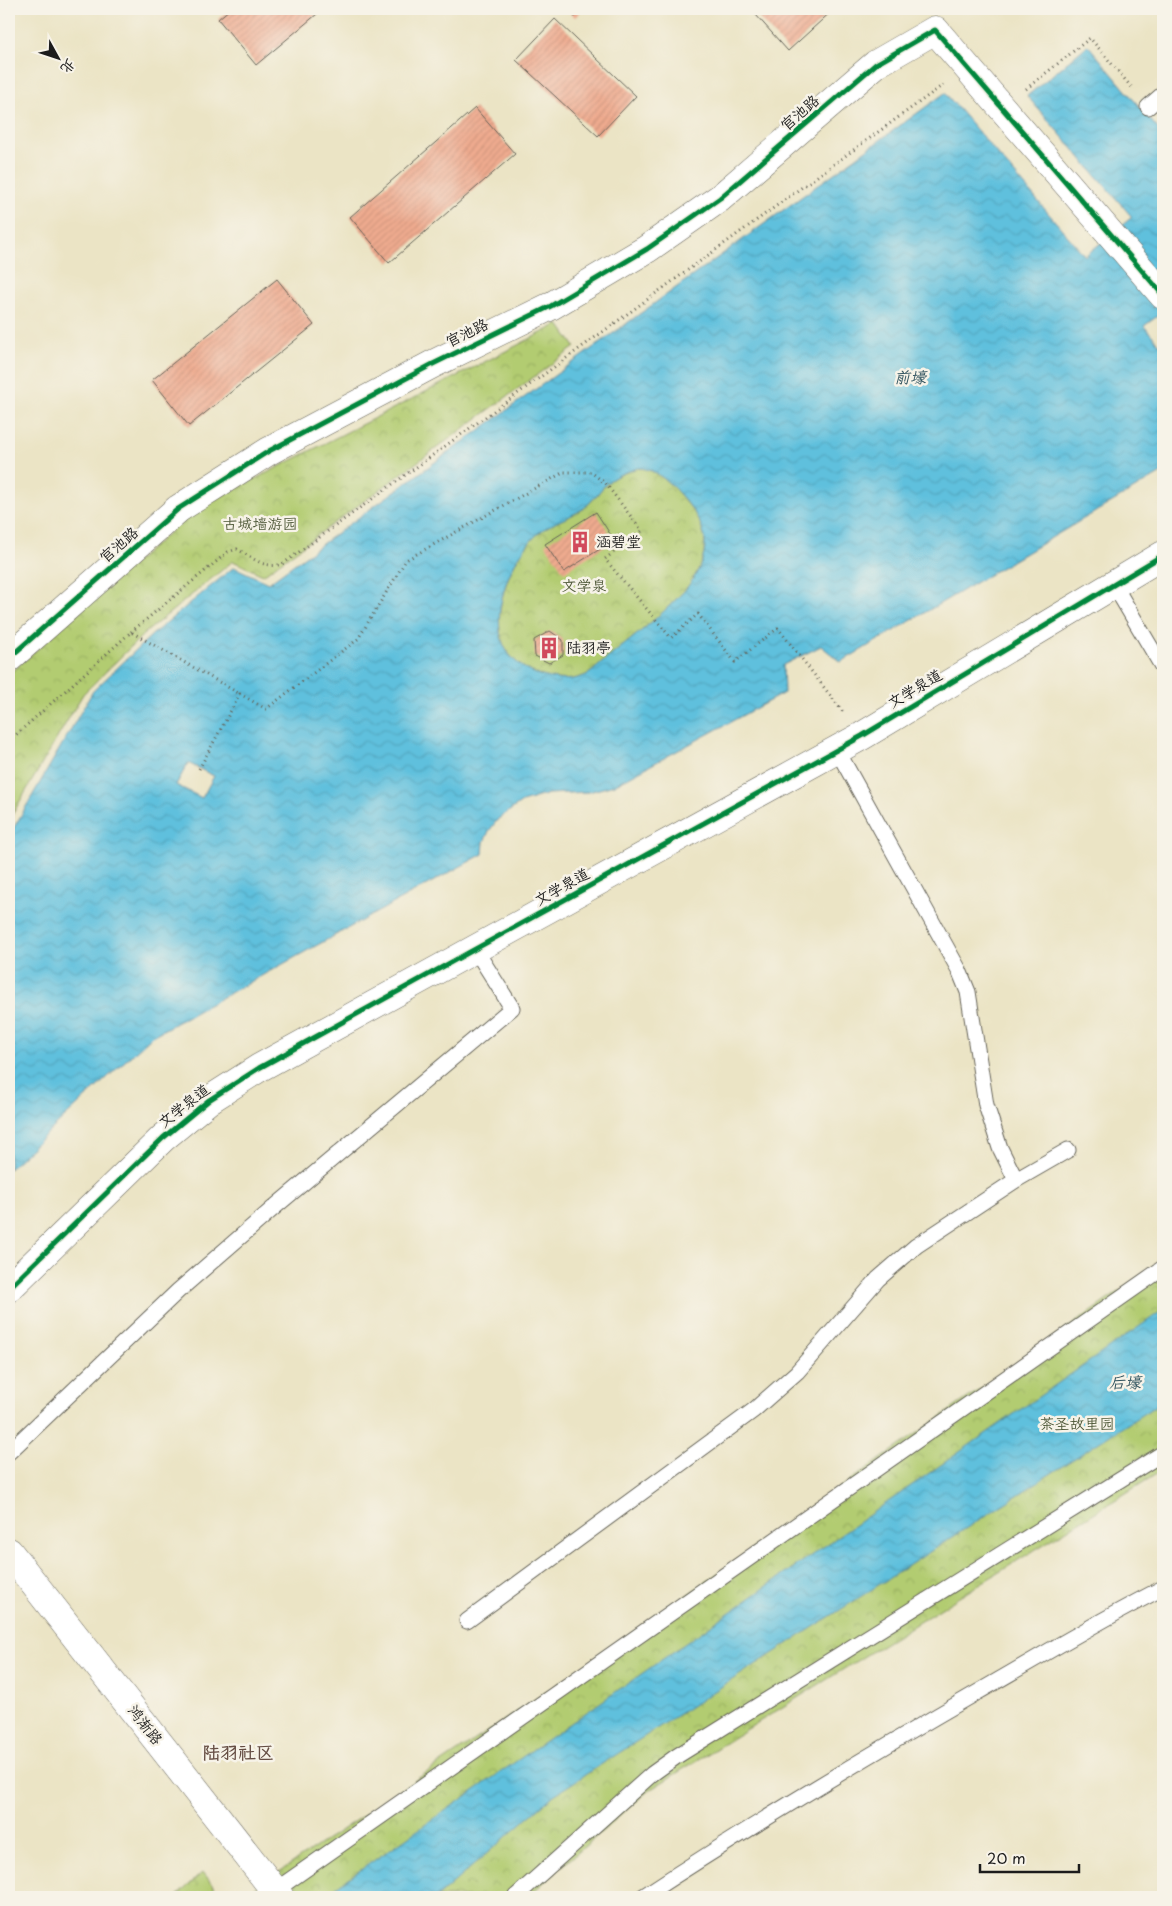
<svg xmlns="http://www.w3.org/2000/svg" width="1172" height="1906" font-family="'Playpen Sans','LXGW WenKai TC',sans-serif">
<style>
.park{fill:url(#park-crowns);stroke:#677446}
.water{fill:url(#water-waves);stroke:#3e6e7c;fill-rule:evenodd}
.building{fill:url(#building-hatch)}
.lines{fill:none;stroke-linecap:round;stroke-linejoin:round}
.lane-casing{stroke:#646257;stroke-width:17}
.street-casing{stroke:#646257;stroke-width:29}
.secondary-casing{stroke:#646257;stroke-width:29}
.path{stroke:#646257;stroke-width:3;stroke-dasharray:1 4;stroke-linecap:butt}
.lane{stroke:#fff;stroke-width:15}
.street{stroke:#fff;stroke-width:28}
.secondary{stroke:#fff;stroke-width:28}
.cycleway-casing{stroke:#f7f3e8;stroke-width:8}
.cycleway{stroke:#00873e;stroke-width:5}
.labels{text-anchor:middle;stroke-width:5;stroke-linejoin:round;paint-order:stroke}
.street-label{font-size:15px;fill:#1c1c1c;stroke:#f7f3e8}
.park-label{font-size:15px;fill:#505a3a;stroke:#f7f3e8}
.poi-label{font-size:15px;fill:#1c1c1c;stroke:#f7f3e8;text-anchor:start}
.water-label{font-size:16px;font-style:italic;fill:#335560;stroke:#f7f3e8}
.quarter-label{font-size:18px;font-weight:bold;fill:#664e44;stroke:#f7f3e8}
</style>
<defs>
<pattern id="park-crowns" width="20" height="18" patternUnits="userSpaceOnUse" patternTransform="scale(1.25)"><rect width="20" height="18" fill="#b2cc71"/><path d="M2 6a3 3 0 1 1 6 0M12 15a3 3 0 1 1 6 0" fill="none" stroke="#98af61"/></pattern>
<pattern id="water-waves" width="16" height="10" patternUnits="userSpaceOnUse" patternTransform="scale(1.25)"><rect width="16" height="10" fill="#5fc0dd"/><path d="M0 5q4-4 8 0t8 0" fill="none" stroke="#52a4bd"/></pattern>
<pattern id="building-hatch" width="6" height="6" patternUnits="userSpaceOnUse" patternTransform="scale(1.25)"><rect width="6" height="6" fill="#efab8f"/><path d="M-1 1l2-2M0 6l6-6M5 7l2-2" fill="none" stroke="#cc937b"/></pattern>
</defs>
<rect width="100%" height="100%" fill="#f7f3e8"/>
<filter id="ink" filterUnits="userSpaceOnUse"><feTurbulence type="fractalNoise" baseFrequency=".02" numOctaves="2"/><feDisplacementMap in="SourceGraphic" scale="10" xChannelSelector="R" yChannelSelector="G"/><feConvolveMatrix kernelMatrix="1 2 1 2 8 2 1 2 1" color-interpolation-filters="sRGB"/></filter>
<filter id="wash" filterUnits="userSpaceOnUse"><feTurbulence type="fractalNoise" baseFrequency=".0096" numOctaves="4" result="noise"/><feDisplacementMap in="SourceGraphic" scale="20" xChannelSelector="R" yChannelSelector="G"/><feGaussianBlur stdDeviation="1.12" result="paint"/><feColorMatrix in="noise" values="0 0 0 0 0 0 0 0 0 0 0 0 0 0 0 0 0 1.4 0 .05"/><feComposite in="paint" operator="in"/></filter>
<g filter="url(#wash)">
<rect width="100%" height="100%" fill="#ebe4c5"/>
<!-- park -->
<path class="park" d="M 559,324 L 575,347 L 263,575 L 233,561 L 145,633 L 83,694 L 9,820 L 9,674 L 196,509 Z
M 638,468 C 656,468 672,485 684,499 C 694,511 704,526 705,542 C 706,559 695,578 685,590 C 657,621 621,646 590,673 C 576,681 562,681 546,677 C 528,673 509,660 503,643 C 493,617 506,576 520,555 C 528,542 539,530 553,523 C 563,519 574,515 584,508 C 593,501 599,491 607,483 C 616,475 627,472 638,468 Z
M 1163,1261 L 1163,1470 L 648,1791 L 527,1897 L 242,1897 L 610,1649 Z
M 203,1872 L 222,1897 L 176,1897 Z"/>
<!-- water -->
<path class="water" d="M 1088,45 L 1163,135 L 1163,312 L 1144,326 L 1163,348 L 1163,472 L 841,662 L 821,646 L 783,665 L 784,693 L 614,785 L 588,792 L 548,794 L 522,802 L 498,819 L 489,831 L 484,842 L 483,854 L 152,1036 L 9,1169 L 9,836 L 93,691 L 154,633 L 234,567 L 268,583 L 945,93 L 1085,256 L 1132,217 L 1027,96 ZM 638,468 C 656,468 672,485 684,499 C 694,511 704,526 705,542 C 706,559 695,578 685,590 C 657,621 621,646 590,673 C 576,681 562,681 546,677 C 528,673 509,660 503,643 C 493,617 505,577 520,555 C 528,543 539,530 553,524 C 563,519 574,515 584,508 C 593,501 599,491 607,483 C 616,475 626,472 638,468 ZM 188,763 L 214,776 L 202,798 L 176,785 Z
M 1163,1310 L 1163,1401 L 554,1795 L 437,1897 L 326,1897 L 336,1887 Z"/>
<g id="blocks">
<!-- building -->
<path class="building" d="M 230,9 L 323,9 L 256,65 L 218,19 Z
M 566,9 L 583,9 L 575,17 Z
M 763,9 L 834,9 L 788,51 L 756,15 Z
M 555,19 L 636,96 L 598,136 L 516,60 Z
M 475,108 L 515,154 L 389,263 L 350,217 Z
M 277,279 L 314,325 L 189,426 L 152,380 Z
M 596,512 L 614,540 L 564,572 L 545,544 Z
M 550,631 L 563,640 L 563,655 L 549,663 L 535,656 L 534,640 Z"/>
</g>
</g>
<g filter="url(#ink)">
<use href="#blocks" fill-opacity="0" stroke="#646257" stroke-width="1"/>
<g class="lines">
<!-- lane casing -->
<g class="lane-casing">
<path id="lane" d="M 1148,107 L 1163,94
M 1114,585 L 1163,668
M 837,750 L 959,970 L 968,992 L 986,1105 L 1000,1148 L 1016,1180
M 9,1452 L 178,1291 L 277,1205 L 512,1008 L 475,949
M 467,1621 L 754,1410 L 797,1372 L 878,1279 L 916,1246 L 1016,1180 L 1068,1150
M 270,1894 L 1163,1268
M 515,1897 L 652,1774 L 677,1756 L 1163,1453
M 642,1897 C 752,1825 864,1758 978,1692 C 1039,1657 1100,1620 1163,1588"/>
</g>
<!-- street casing -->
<g class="street-casing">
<path id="street" d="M 9,658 L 178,509 L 269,451 L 433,364 L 551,306 L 647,249 L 720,198 L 876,64 L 935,30 L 1163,295
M 9,1288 L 163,1138 L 209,1100 L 259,1068 L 862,736 L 1163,555"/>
</g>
<!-- secondary casing -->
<g class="secondary-casing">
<path id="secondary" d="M 9,1552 L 280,1897"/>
</g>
<!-- path -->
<path class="path" d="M 1026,89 L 1090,38 L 1133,89
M 131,632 L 228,552 L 237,549 C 252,557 266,571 284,563 L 943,85
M 9,741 L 131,632 L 240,694
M 199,769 L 240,694 L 266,709 L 358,639 L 406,560 L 564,472 L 591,472 L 606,484 L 642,531 L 605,559 L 671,638 L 698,614 L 735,662 L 778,628 L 843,712"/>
<!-- lane -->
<use href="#lane" class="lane"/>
<!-- street -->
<use href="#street" class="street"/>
<!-- secondary -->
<use href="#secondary" class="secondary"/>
<!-- cycleway casing -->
<g class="cycleway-casing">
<path id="cycleway" d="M 9,658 L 178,509 L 269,451 L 433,364 L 551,306 L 647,249 L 720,198 L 876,64 L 935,30 L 1163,295
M 9,1288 L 163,1138 L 209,1100 L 259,1068 L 862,736 L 1163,555"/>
</g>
<!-- cycleway -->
<use href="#cycleway" class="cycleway"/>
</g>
</g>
<!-- icons -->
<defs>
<g id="building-bare" transform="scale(1.725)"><path d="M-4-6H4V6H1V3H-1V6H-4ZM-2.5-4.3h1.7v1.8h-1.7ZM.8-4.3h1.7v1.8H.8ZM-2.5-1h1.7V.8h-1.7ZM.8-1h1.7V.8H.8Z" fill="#d1495b" stroke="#f7f3e8" stroke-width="2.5" paint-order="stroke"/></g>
</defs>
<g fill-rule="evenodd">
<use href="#building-bare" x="580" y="542"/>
<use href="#building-bare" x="549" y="648"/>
</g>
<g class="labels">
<!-- street labels -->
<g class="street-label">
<text transform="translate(800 113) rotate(-41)" y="5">官池路</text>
<text transform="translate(467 333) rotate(-26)" y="5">官池路</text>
<text transform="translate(119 545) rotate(-41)" y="5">官池路</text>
<text transform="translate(915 689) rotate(-31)" y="5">文学泉道</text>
<text transform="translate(562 887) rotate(-29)" y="5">文学泉道</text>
<text transform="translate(184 1106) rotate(-38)" y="5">文学泉道</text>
<text transform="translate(145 1725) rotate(52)" y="5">鸿渐路</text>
</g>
<!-- park labels -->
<g class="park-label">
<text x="260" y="529">古城墙游园</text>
<text x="584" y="591">文学泉</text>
<text x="1077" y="1429">茶圣故里园</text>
</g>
<!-- poi labels -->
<g class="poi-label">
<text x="596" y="547">涵碧堂</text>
<text x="566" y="653">陆羽亭</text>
</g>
<!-- water labels -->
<g class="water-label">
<text x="910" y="383">前壕</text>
<text x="1125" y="1388">后壕</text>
</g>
<!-- quarter labels -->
<g class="quarter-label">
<text x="238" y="1759">陆羽社区</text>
</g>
</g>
<!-- margin -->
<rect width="1172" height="1906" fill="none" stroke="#f7f3e8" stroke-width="30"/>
<!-- north arrow -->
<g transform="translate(58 58) rotate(130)" stroke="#f7f3e8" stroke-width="4" paint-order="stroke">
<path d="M0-4L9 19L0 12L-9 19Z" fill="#1c1c1c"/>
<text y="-8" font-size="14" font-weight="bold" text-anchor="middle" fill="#1c1c1c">北</text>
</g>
<!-- scale -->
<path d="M980 1864v8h99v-8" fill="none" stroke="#1c1c1c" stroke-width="2.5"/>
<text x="987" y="1864" font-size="15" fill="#1c1c1c" stroke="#f7f3e8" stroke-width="4" paint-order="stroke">20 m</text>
</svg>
